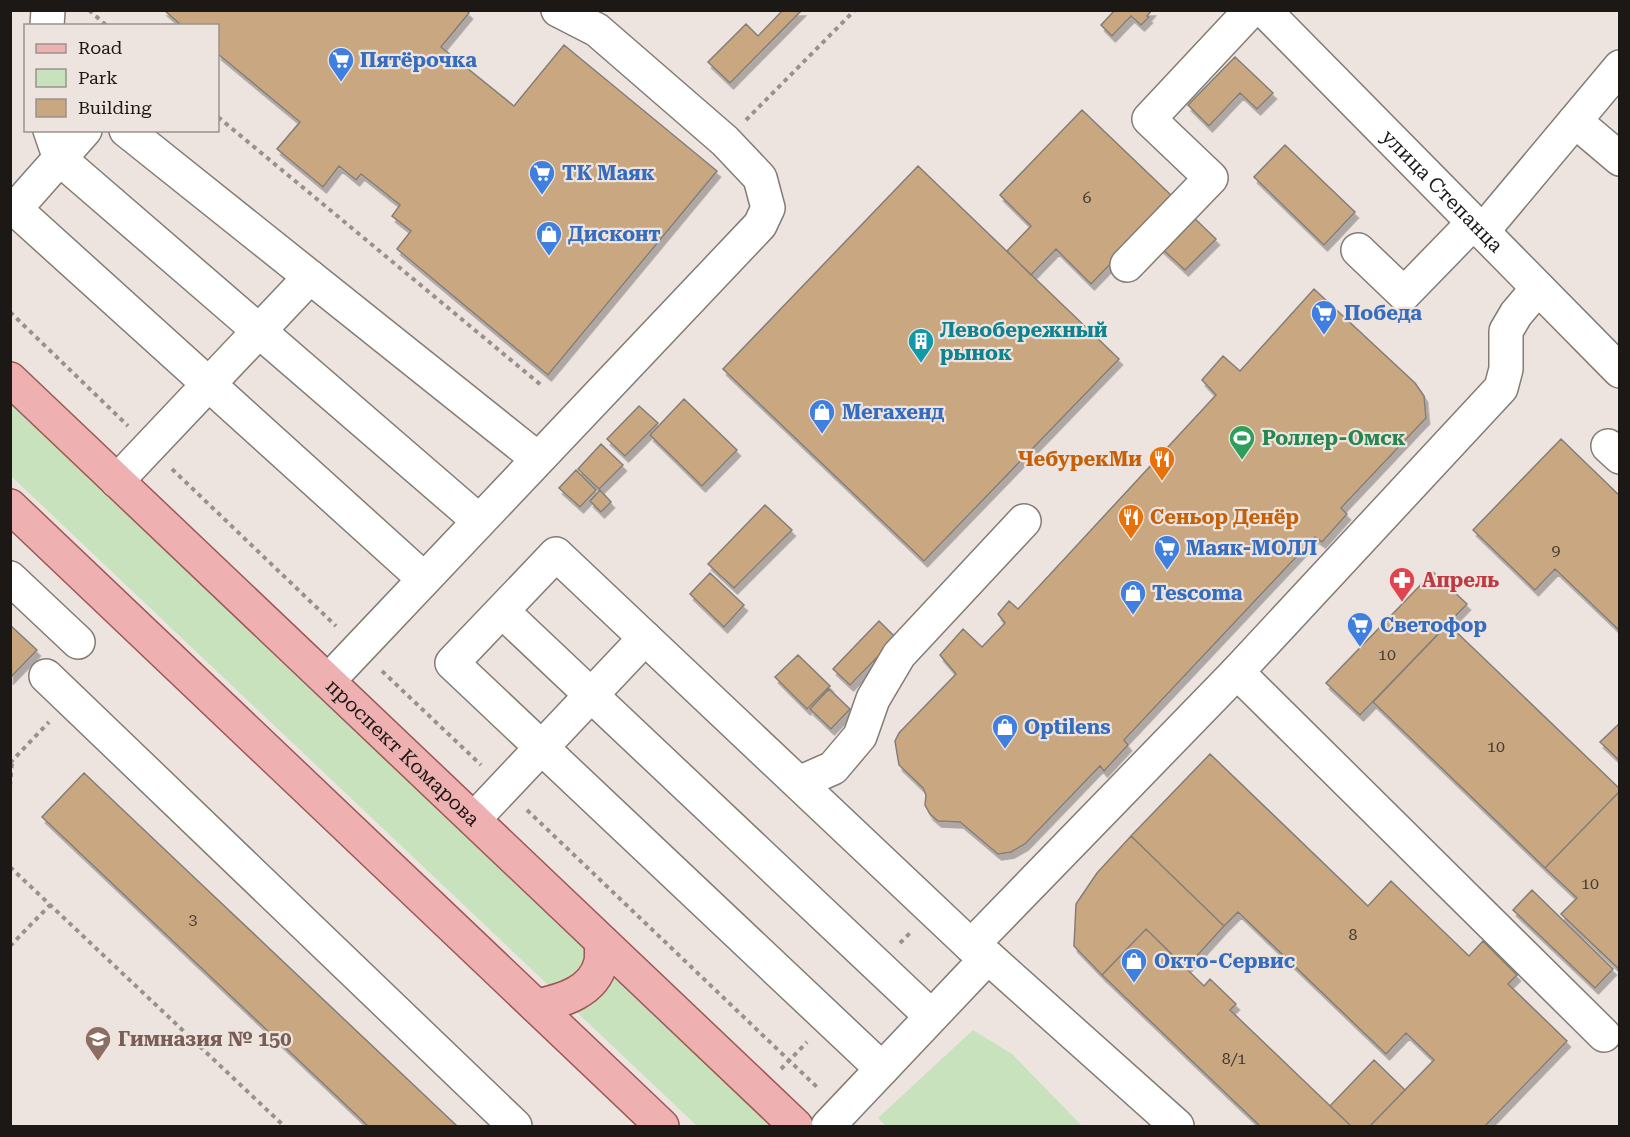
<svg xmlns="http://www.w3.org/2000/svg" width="1630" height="1137" font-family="'Roboto Serif',serif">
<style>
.green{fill:#c7e2bc}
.building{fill:#c9a781;stroke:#847e77;stroke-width:1.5;filter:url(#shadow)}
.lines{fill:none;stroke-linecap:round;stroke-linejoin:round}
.minor-casing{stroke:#837b76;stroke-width:36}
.major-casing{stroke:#9c5858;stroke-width:36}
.path{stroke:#98918d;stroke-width:4;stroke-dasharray:4.5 4.5;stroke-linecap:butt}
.minor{stroke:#fff;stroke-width:33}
.major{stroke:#eeb0b0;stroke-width:33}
.labels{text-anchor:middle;stroke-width:4.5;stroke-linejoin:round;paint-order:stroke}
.number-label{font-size:16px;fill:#463c31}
.shop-label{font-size:20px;font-weight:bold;fill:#366cbe;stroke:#eee4df;text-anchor:start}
.street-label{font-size:20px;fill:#1b1816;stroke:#eee4df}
.culture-label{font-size:20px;font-weight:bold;fill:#0d838f;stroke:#eee4df;text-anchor:start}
.leisure-label{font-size:20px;font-weight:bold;fill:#27864d;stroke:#eee4df;text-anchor:start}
.food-label{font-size:20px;font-weight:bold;fill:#c56008;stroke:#eee4df;text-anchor:end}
.health-label{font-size:20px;font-weight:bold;fill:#be3a42;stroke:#eee4df;text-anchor:start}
.education-label{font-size:20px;font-weight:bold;fill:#785e54;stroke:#eee4df;text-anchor:start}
</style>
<defs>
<filter id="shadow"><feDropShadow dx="3.5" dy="6" stdDeviation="0" flood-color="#0004"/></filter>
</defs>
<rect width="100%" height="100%" fill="#eee4df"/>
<!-- green -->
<path class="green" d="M 10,402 L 772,1126 L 697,1126 L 11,476 Z
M 973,1030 L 1012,1054 L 1082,1126 L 886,1126 L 878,1118 Z"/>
<!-- building -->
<path class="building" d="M 164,10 L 466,10 L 469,13 L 441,47 L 514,106 L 564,45 L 717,171 L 548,375 L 397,249 L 411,231 L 392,216 L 400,205 L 361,174 L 356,180 L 339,166 L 323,187 L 277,149 L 300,122 L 218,54 L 218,26 L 182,26 Z
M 783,10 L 802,10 L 730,83 L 708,62 L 746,24 L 758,36 Z
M 1115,10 L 1152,10 L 1147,16 L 1149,17 L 1141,25 L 1131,16 L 1112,36 L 1101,25 Z
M 1235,57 L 1273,93 L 1257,109 L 1240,93 L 1209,126 L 1188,105 Z
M 1082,110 L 1174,198 L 1091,284 L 1056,249 L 1031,275 L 1007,251 L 1031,226 L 1000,195 Z
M 1285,145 L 1355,212 L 1324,245 L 1254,177 Z
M 918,166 L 1119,359 L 924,561 L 723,369 Z
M 1191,215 L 1216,239 L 1185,270 L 1160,247 Z
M 1314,289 L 1415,383 L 1424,396 L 1426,418 L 1341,508 L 1347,514 L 1322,542 L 1315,537 L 1124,740 L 1128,745 L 1104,771 L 1100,766 L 1025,844 L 1011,852 L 998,854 L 960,822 L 938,821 L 930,814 L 925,805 L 926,795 L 923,788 L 899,765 L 895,741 L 899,733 L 956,674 L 940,655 L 963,629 L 982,647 L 1005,623 L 998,614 L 1009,601 L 1018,609 L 1216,395 L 1202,380 L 1223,356 L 1240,371 Z
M 684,399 L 737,450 L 702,486 L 650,435 Z
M 639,406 L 658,423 L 625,456 L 607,439 Z
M 1561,439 L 1620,496 L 1620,631 L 1555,569 L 1535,590 L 1473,530 Z
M 601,444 L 623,465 L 599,489 L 578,469 Z
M 576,470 L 596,490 L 580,507 L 559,488 Z
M 600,490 L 611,502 L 601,512 L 590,501 Z
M 765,505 L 792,530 L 734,588 L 708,564 Z
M 1433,572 L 1467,604 L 1360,715 L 1326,683 Z
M 710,573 L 744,605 L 724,627 L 690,594 Z
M 879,621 L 896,638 L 850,685 L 833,669 Z
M 1448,624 L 1620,789 L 1620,791 L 1545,868 L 1373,702 Z
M 10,625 L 37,650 L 10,678 Z
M 798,655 L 830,686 L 807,709 L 775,677 Z
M 829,689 L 850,709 L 831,729 L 810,709 Z
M 1620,723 L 1620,761 L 1600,742 Z
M 1210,754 L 1368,906 L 1391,881 L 1469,956 L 1483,941 L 1517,975 L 1508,984 L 1567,1041 L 1485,1126 L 1370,1126 L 1434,1060 L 1406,1033 L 1386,1054 L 1238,912 L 1224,926 L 1131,836 Z
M 84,773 L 199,882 L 457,1126 L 368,1126 L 42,817 Z
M 1620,791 L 1620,970 L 1561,914 L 1577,898 L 1545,868 Z
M 1131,836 L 1224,926 L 1186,968 L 1146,929 L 1102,975 L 1074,946 L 1076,904 L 1097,873 Z
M 1532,890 L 1613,969 L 1595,988 L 1513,910 Z
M 1146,929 L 1204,986 L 1210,979 L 1236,1004 L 1230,1010 L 1351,1126 L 1260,1126 L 1102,975 Z
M 1374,1060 L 1405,1090 L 1370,1126 L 1351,1126 L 1330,1106 Z"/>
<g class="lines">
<!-- minor casing -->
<g class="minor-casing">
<g id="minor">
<path id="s1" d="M 1264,10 L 1620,371"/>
<path d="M 47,26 L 48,10"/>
<path d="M 1575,121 L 1620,159"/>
<path d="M 50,130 L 60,159 L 479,521"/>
<path d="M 85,130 L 15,209 L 424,579"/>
<path d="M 126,130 L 538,459"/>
<path d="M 1482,232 L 1620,67"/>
<path d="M 1358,250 L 1404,294 L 1473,223"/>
<path d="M 1127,265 L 1211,178 L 1149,119 L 1251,10"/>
<path d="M 1608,446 L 1620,457"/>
<path d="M 117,481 L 310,277"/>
<path d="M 10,578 L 78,642"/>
<path d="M 502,611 L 931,1016"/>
<path d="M 1237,672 L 1604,1035"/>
<path d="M 46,676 L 515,1126"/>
<path d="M 329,680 L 760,225 L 768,208 L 760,178 L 725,141 L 597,30 L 558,10"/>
<path d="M 799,783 L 833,768 L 860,736 L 873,699 L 899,655 L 1024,521"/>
<path d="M 474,819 L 645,638"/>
<path d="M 988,957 L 1177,1126"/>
<path d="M 882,1069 L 452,663 L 556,554 L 971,946"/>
<path d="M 828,1126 L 988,957 L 971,946 L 1237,672 L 1501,388 L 1506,369 L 1506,331 L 1516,314 L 1538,288"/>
</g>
</g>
<!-- major casing -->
<g class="major-casing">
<g id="major">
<path id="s2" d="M 10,379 L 796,1126"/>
<path d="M 10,506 L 662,1126"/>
<path d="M 536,1006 C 562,1001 594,992 601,962 C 602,956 601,948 602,942"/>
</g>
</g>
<!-- path -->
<path class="path" d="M 89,10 L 107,26
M 218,117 L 541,385
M 746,120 L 855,10
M 10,312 L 128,426
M 172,469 L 336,626
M 382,671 L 481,765
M 10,763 L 49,722
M 10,786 L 12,762
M 527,810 L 819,1089
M 10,867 L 284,1126
M 900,943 L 912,931
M 10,946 L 50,905
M 781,1069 L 807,1042"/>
<!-- minor -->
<use href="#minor" class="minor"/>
<!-- major -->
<use href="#major" class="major"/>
</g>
<!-- icons -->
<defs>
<g id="supermarket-pin" transform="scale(1.35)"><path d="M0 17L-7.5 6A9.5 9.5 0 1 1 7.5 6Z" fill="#3f7fe0" stroke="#eee4df"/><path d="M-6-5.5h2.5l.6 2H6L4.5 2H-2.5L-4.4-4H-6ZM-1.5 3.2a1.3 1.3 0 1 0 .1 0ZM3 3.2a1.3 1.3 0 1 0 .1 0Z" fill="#fff"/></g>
<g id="shop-pin" transform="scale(1.35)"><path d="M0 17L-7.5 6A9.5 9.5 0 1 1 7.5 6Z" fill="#3f7fe0" stroke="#eee4df"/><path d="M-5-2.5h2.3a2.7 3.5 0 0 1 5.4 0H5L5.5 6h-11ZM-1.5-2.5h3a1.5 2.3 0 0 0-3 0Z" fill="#fff"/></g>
<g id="building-pin" transform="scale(1.35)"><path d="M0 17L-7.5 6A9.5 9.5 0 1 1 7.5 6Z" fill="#0f9aa8" stroke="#eee4df"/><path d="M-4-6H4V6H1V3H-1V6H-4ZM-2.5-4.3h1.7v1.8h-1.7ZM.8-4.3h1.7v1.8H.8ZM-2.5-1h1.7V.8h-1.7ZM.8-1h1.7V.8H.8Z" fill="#fff"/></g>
<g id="stadium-pin" transform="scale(1.35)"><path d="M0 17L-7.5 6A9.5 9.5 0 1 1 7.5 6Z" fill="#2e9e5b" stroke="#eee4df"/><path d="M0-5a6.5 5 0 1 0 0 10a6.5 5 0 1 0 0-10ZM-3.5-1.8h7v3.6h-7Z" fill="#fff"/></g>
<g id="restaurant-pin" transform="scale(1.35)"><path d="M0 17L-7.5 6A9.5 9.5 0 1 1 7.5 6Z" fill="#e8710a" stroke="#eee4df"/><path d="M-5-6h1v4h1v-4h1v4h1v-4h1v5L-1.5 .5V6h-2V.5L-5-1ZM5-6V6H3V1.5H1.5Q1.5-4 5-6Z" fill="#fff"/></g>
<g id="pharmacy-pin" transform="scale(1.35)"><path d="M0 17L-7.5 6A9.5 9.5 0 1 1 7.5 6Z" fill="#e0444e" stroke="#eee4df"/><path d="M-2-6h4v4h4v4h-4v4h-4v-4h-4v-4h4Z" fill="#fff"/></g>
<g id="school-pin" transform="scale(1.35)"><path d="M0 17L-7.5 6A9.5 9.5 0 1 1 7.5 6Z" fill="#8d6e63" stroke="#eee4df"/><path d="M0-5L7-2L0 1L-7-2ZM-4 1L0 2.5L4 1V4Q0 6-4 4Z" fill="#fff"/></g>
</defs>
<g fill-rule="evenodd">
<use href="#supermarket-pin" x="341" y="60"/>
<use href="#supermarket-pin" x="542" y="173"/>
<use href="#shop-pin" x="549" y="234"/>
<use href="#supermarket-pin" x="1324" y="313"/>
<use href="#building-pin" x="921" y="341"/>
<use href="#shop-pin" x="822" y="412"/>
<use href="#stadium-pin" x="1242" y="438"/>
<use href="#restaurant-pin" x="1162" y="459"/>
<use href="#restaurant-pin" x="1131" y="517"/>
<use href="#supermarket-pin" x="1167" y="548"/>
<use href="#pharmacy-pin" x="1402" y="580"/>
<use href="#shop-pin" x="1133" y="593"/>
<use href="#supermarket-pin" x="1360" y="625"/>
<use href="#shop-pin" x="1005" y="727"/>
<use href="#shop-pin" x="1134" y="961"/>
<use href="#school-pin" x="98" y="1039"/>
</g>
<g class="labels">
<!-- number labels -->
<g class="number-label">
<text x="1087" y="203">6</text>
<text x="1556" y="556">9</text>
<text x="1387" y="660">10</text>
<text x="1496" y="752">10</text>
<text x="1590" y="889">10</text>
<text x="193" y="925">3</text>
<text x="1353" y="940">8</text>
<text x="1234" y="1064">8/1</text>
</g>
<!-- shop labels -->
<g class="shop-label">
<text x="360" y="67">Пятёрочка</text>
<text x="562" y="180">ТК Маяк</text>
<text x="568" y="241">Дисконт</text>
<text x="1344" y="320">Победа</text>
<text x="842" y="419">Мегахенд</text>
<text x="1186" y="555">Маяк-МОЛЛ</text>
<text x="1152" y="600">Tescoma</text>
<text x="1380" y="632">Светофор</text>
<text x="1024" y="734">Optilens</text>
<text x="1154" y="968">Окто-Сервис</text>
</g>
<!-- street labels -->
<g class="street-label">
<text dy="7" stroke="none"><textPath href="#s1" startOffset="254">улица Степанца</textPath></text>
<text dy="7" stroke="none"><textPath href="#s2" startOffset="542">проспект Комарова</textPath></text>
</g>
<!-- culture labels -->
<g class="culture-label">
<text x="940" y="337">Левобережный<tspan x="940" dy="23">рынок</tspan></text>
</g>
<!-- leisure labels -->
<g class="leisure-label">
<text x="1262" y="445">Роллер-Омск</text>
</g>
<!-- food labels -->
<g class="food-label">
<text x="1142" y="466">ЧебурекМи</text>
<text x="1150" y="524" text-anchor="start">Сеньор Денёр</text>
</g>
<!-- health labels -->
<g class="health-label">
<text x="1422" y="587">Апрель</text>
</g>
<!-- education labels -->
<g class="education-label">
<text x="118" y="1046">Гимназия № 150</text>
</g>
</g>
<!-- border -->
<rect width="1630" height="1137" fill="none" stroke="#1b1816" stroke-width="24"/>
<!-- legend -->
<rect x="24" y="24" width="195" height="108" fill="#eee4df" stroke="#9a928f" stroke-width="1.5"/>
<rect x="36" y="44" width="30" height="9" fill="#eeb0b0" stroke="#9a928f" stroke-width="1.5"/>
<text x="78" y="54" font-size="18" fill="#1b1816">Road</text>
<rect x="36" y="69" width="30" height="18" fill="#c7e2bc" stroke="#9a928f" stroke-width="1.5"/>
<text x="78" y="84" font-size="18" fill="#1b1816">Park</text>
<rect x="36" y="99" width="30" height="18" fill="#c9a781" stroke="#9a928f" stroke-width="1.5"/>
<text x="78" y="114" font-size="18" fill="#1b1816">Building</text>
</svg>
